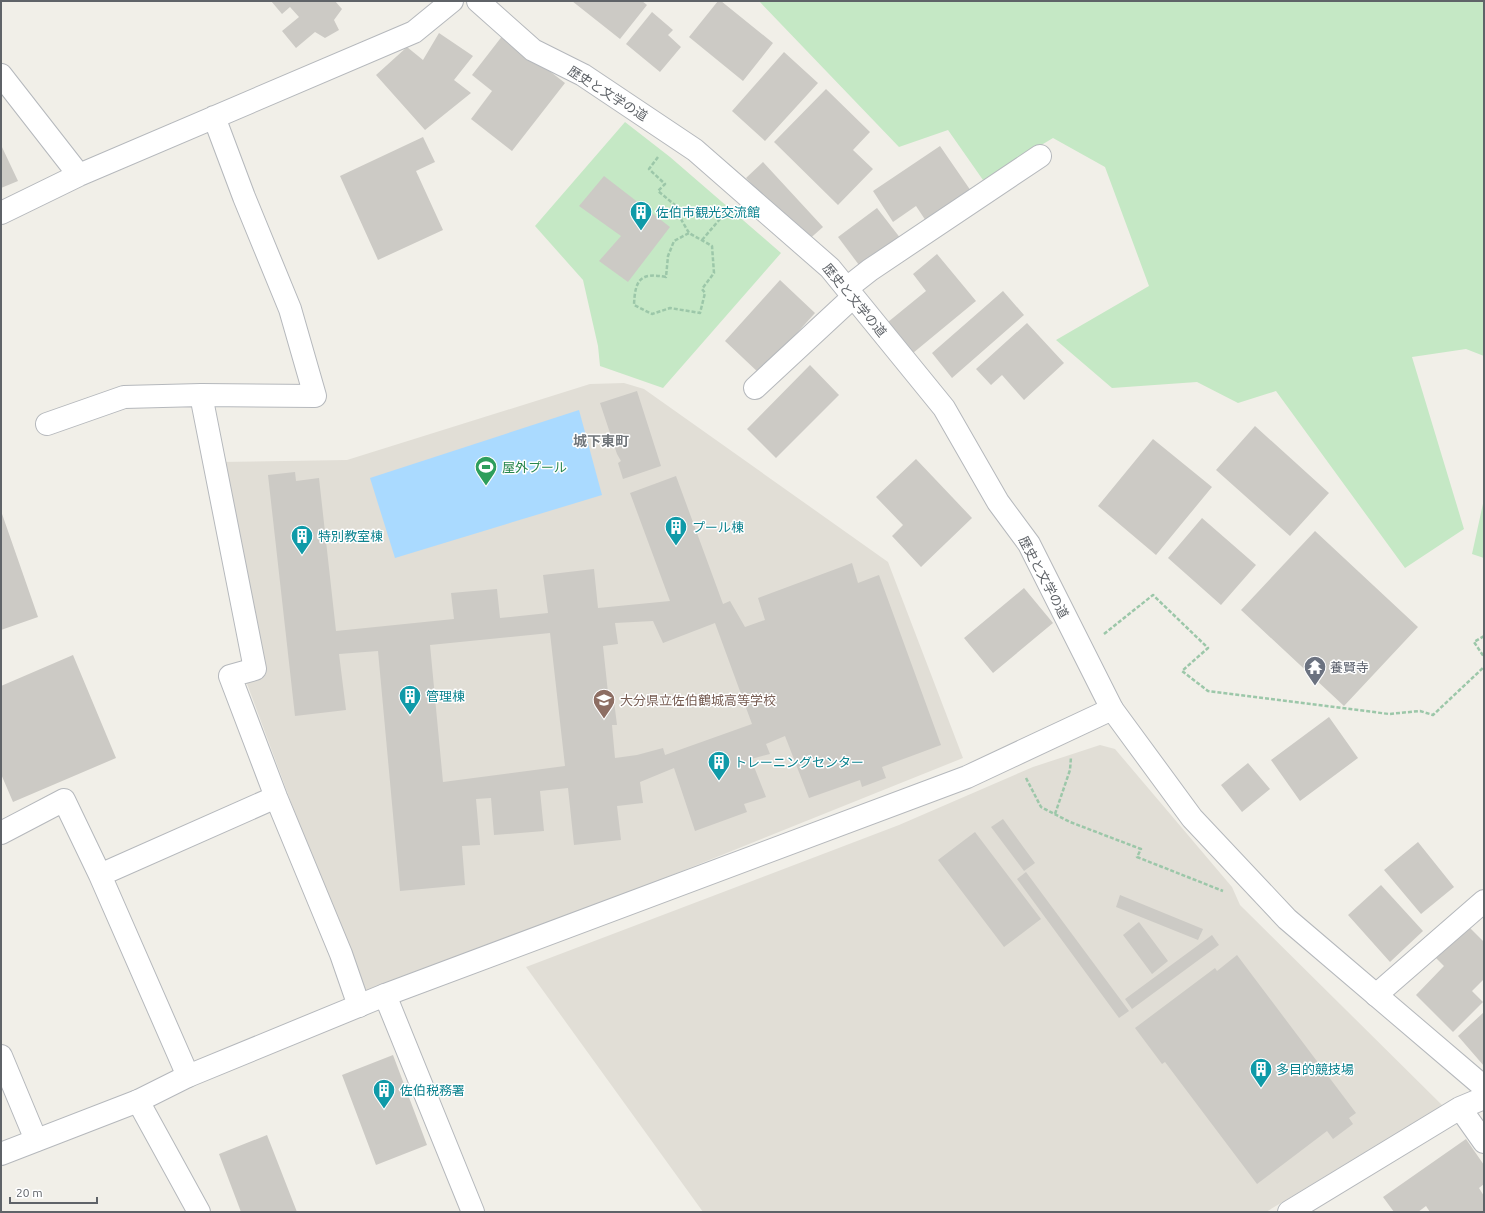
<svg xmlns="http://www.w3.org/2000/svg" width="1485" height="1213" font-family="Ubuntu,'Noto Sans JP',sans-serif">
<style>
.education{fill:#e1ded6}
.green{fill:#c5e8c5}
.water{fill:#aadaff}
.building{fill:#cccac5;fill-rule:evenodd}
.lines{fill:none;stroke-linecap:round;stroke-linejoin:round}
.minor-casing{stroke:#b5b8bc;stroke-width:24}
.tertiary-casing{stroke:#b5b8bc;stroke-width:24}
.path{stroke:#9cc7a9;stroke-width:2.5;stroke-dasharray:4 2;stroke-linecap:butt}
.minor{stroke:#fff;stroke-width:22}
.tertiary{stroke:#fff;stroke-width:22}
.labels{text-anchor:middle;stroke-width:3;stroke-linejoin:round;paint-order:stroke}
.street-label{font-size:13px;fill:#5f6368;stroke:#fff}
.culture-label{font-size:13px;fill:#0d838f;stroke:#fff;text-anchor:start}
.leisure-label{font-size:13px;fill:#27864d;stroke:#fff;text-anchor:start}
.worship-label{font-size:13px;fill:#5b616d;stroke:#fff;text-anchor:start}
.education-label{font-size:13px;fill:#785e54;stroke:#fff;text-anchor:start}
.neighbourhood-label{font-size:14px;font-weight:bold;fill:#70757a;stroke:#fff}
</style>
<rect width="100%" height="100%" fill="#f1efe8"/>
<!-- education -->
<path class="education" d="M 624,383 L 644,389 L 888,562 L 963,758 L 364,999 L 246,681 L 265,676 L 219,462 L 347,460 L 590,384 Z
M 1100,745 L 1115,749 L 1232,887 L 1240,905 L 1443,1106 L 1266,1212 L 703,1212 L 526,967 L 899,825 L 1033,767 Z"/>
<!-- green -->
<path class="green" d="M 759,1 L 1484,1 L 1484,356 L 1466,349 L 1412,357 L 1464,529 L 1405,568 L 1276,391 L 1238,403 L 1197,382 L 1112,388 L 1056,340 L 1149,286 L 1105,167 L 1053,138 L 983,180 L 948,130 L 899,147 Z
M 625,122 L 670,157 L 781,253 L 663,388 L 600,366 L 598,346 L 583,280 L 535,226 Z
M 1484,499 L 1484,558 L 1472,554 Z"/>
<!-- water -->
<path class="water" d="M 579,410 L 602,495 L 395,558 L 370,478 Z"/>
<!-- building -->
<path class="building" d="M 271,1 L 335,1 L 342,9 L 334,20 L 339,30 L 325,38 L 315,32 L 296,48 L 282,31 L 299,17 L 290,7 L 282,14 Z
M 572,1 L 642,1 L 647,5 L 620,39 Z
M 718,1 L 721,1 L 773,43 L 743,81 L 689,37 Z
M 652,12 L 673,30 L 668,35 L 681,47 L 660,72 L 626,44 Z
M 439,33 L 473,56 L 454,80 L 471,93 L 425,130 L 376,75 L 407,47 L 423,60 Z
M 503,35 L 565,83 L 512,151 L 471,119 L 492,91 L 472,75 Z
M 784,52 L 818,83 L 765,141 L 732,111 Z
M 826,89 L 870,132 L 853,150 L 873,169 L 838,205 L 774,142 Z
M 423,137 L 435,162 L 416,171 L 443,230 L 378,260 L 340,176 Z
M 1,145 L 18,181 L 1,188 Z
M 940,146 L 971,191 L 926,221 L 916,206 L 893,222 L 873,191 Z
M 763,162 L 823,227 L 806,242 L 746,178 Z
M 604,176 L 670,227 L 628,282 L 599,261 L 621,236 L 579,206 Z
M 877,208 L 901,239 L 862,269 L 838,237 Z
M 937,254 L 976,301 L 913,353 L 888,322 L 926,291 L 913,274 Z
M 780,280 L 815,313 L 760,374 L 725,341 Z
M 1003,291 L 1024,315 L 952,378 L 932,353 Z
M 1027,323 L 1064,363 L 1024,400 L 1002,375 L 991,385 L 976,369 Z
M 810,365 L 839,395 L 776,458 L 747,429 Z
M 637,391 L 661,466 L 623,479 L 618,463 L 621,461 L 617,454 L 600,403 Z
M 1255,426 L 1329,493 L 1290,536 L 1216,470 Z
M 1153,439 L 1212,487 L 1156,555 L 1098,506 Z
M 916,459 L 972,518 L 921,567 L 892,536 L 903,525 L 876,497 Z
M 295,472 L 296,481 L 319,478 L 336,631 L 454,619 L 451,593 L 497,589 L 500,618 L 548,613 L 543,575 L 594,569 L 598,608 L 670,601 L 630,493 L 676,476 L 723,604 L 730,601 L 745,627 L 765,620 L 758,598 L 852,563 L 858,583 L 879,575 L 941,745 L 882,767 L 886,778 L 862,787 L 860,780 L 809,798 L 785,736 L 766,744 L 770,754 L 751,759 L 766,797 L 744,804 L 747,812 L 695,831 L 674,768 L 640,782 L 643,803 L 617,806 L 621,840 L 574,845 L 568,788 L 540,791 L 544,831 L 494,835 L 491,798 L 476,799 L 480,845 L 462,846 L 465,885 L 400,891 L 378,651 L 339,654 L 346,710 L 295,716 L 268,475 ZM 653,621 L 663,643 L 715,623 L 752,724 L 665,755 L 663,748 L 637,755 L 615,758 L 612,725 L 617,725 L 614,701 L 609,702 L 603,646 L 618,644 L 615,623 ZM 550,633 L 565,766 L 443,782 L 430,645 Z
M 1,511 L 38,617 L 1,630 Z
M 1202,518 L 1256,565 L 1221,605 L 1168,558 Z
M 1315,531 L 1418,627 L 1344,706 L 1241,610 Z
M 1024,588 L 1053,623 L 993,673 L 964,638 Z
M 73,655 L 116,758 L 13,802 L 1,774 L 1,686 Z
M 1329,717 L 1358,758 L 1300,801 L 1271,760 Z
M 1248,763 L 1270,789 L 1242,812 L 1221,785 Z
M 1003,819 L 1035,863 L 1024,871 L 991,827 Z
M 975,832 L 1041,919 L 1004,947 L 938,860 Z
M 1418,842 L 1454,887 L 1421,914 L 1384,870 Z
M 1026,872 L 1129,1011 L 1119,1018 L 1017,879 Z
M 1381,885 L 1423,931 L 1390,962 L 1348,915 Z
M 1120,895 L 1203,929 L 1198,940 L 1116,907 Z
M 1139,922 L 1168,961 L 1152,974 L 1123,935 Z
M 1464,922 L 1484,942 L 1484,979 L 1472,991 L 1483,1002 L 1453,1032 L 1416,995 L 1444,966 L 1432,954 Z
M 1212,935 L 1219,945 L 1132,1009 L 1125,999 Z
M 1237,955 L 1356,1113 L 1349,1118 L 1353,1124 L 1333,1139 L 1327,1131 L 1257,1184 L 1165,1062 L 1162,1064 L 1135,1028 L 1215,968 L 1217,971 Z
M 1484,1012 L 1484,1066 L 1458,1036 Z
M 393,1055 L 427,1145 L 376,1165 L 342,1075 Z
M 267,1135 L 297,1212 L 241,1212 L 219,1154 Z
M 1466,1139 L 1484,1165 L 1484,1184 L 1479,1188 L 1484,1196 L 1484,1212 L 1430,1212 L 1426,1206 L 1418,1212 L 1394,1212 L 1383,1197 Z"/>
<g class="lines">
<!-- minor casing -->
<g class="minor-casing">
<path id="minor" d="M 478,1 L 533,50 L 583,75 L 695,150 L 830,268 L 944,408 L 998,502 L 1029,544 L 1112,709
M 1,75 L 79,175
M 1,213 L 79,175 L 414,32 L 452,1
M 847,288 L 870,270 L 1040,156
M 755,388 L 853,297
M 201,395 L 255,669 L 230,676 L 276,797 L 341,954 L 359,1006
M 47,424 L 124,397 L 201,395 L 315,396 L 290,309 L 244,197 L 214,117
M 1,833 L 64,800 L 100,875 L 188,1076
M 100,875 L 276,797
M 385,995 L 473,1212
M 1376,995 L 1484,901
M 1,1056 L 36,1140
M 138,1101 L 199,1212
M 1460,1108 L 1484,1142
M 1289,1212 L 1460,1108 L 1484,1098"/>
</g>
<!-- tertiary casing -->
<g class="tertiary-casing">
<path id="tertiary" d="M 1,1154 L 138,1101 L 188,1076 L 385,995 L 967,777 L 1112,709 L 1192,818 L 1287,919 L 1484,1087"/>
</g>
<!-- path -->
<path class="path" d="M 658,157 L 649,169 L 665,184 L 658,191 L 675,205 L 678,214 L 689,233 L 712,246 L 714,273 L 702,289 L 705,293 L 700,313 L 670,308 L 652,314 L 634,305 C 635,280 640,272 666,277 L 668,256 L 674,241 L 689,233
M 702,240 L 726,212
M 1104,634 L 1153,595 L 1208,648 L 1182,671 L 1208,691 L 1389,714 L 1420,711 L 1433,715 L 1484,667
M 1484,636 L 1474,642 L 1484,657
M 1026,778 L 1041,807 L 1070,822 L 1141,849 L 1137,857 L 1223,891
M 1055,814 L 1070,770 L 1071,757"/>
<!-- minor -->
<use href="#minor" class="minor"/>
<!-- tertiary -->
<use href="#tertiary" class="tertiary"/>
</g>
<!-- icons -->
<defs>
<g id="building-pin" transform="scale(1.15)"><path d="M0 17L-7.5 6A9.5 9.5 0 1 1 7.5 6Z" fill="#0f9aa8" stroke="#fff"/><path d="M-4-6H4V6H1V3H-1V6H-4ZM-2.5-4.3h1.7v1.8h-1.7ZM.8-4.3h1.7v1.8H.8ZM-2.5-1h1.7V.8h-1.7ZM.8-1h1.7V.8H.8Z" fill="#fff"/></g>
<g id="stadium-pin" transform="scale(1.15)"><path d="M0 17L-7.5 6A9.5 9.5 0 1 1 7.5 6Z" fill="#2e9e5b" stroke="#fff"/><path d="M0-5a6.5 5 0 1 0 0 10a6.5 5 0 1 0 0-10ZM-3.5-1.8h7v3.6h-7Z" fill="#fff"/></g>
<g id="temple-pin" transform="scale(1.15)"><path d="M0 17L-7.5 6A9.5 9.5 0 1 1 7.5 6Z" fill="#6b7280" stroke="#fff"/><path d="M0-6L5-2H3V0L6.5 2.5H4V6H1.5V3h-3V6H-4V2.5H-6.5L-3 0V-2H-5Z" fill="#fff"/></g>
<g id="school-pin" transform="scale(1.15)"><path d="M0 17L-7.5 6A9.5 9.5 0 1 1 7.5 6Z" fill="#8d6e63" stroke="#fff"/><path d="M0-5L7-2L0 1L-7-2ZM-4 1L0 2.5L4 1V4Q0 6-4 4Z" fill="#fff"/></g>
</defs>
<g fill-rule="evenodd">
<use href="#building-pin" x="641" y="212"/>
<use href="#stadium-pin" x="486" y="467"/>
<use href="#building-pin" x="676" y="527"/>
<use href="#building-pin" x="302" y="536"/>
<use href="#temple-pin" x="1315" y="667"/>
<use href="#building-pin" x="410" y="696"/>
<use href="#school-pin" x="604" y="700"/>
<use href="#building-pin" x="719" y="762"/>
<use href="#building-pin" x="1261" y="1069"/>
<use href="#building-pin" x="384" y="1090"/>
</g>
<g class="labels">
<!-- street labels -->
<g class="street-label">
<text transform="translate(608 93) rotate(32)" y="5">歴史と文学の道</text>
<text transform="translate(855 300) rotate(50)" y="5">歴史と文学の道</text>
<text transform="translate(1044 577) rotate(62)" y="5">歴史と文学の道</text>
</g>
<!-- culture labels -->
<g class="culture-label">
<text x="656" y="217">佐伯市観光交流館</text>
<text x="692" y="532">プール棟</text>
<text x="318" y="541">特別教室棟</text>
<text x="426" y="701">管理棟</text>
<text x="734" y="767">トレーニングセンター</text>
<text x="1276" y="1074">多目的競技場</text>
<text x="400" y="1095">佐伯税務署</text>
</g>
<!-- leisure labels -->
<g class="leisure-label">
<text x="502" y="472">屋外プール</text>
</g>
<!-- worship labels -->
<g class="worship-label">
<text x="1330" y="672">養賢寺</text>
</g>
<!-- education labels -->
<g class="education-label">
<text x="620" y="705">大分県立佐伯鶴城高等学校</text>
</g>
<!-- neighbourhood labels -->
<g class="neighbourhood-label">
<text x="601" y="446">城下東町</text>
</g>
</g>
<!-- border -->
<rect width="1485" height="1213" fill="none" stroke="#5f6368" stroke-width="4"/>
<!-- scale -->
<path d="M10 1197v6h87v-6" fill="none" stroke="#5f6368" stroke-width="2"/>
<text x="16" y="1197" font-size="12" fill="#5f6368" stroke="#ffffff" stroke-width="3" paint-order="stroke">20 m</text>
</svg>
